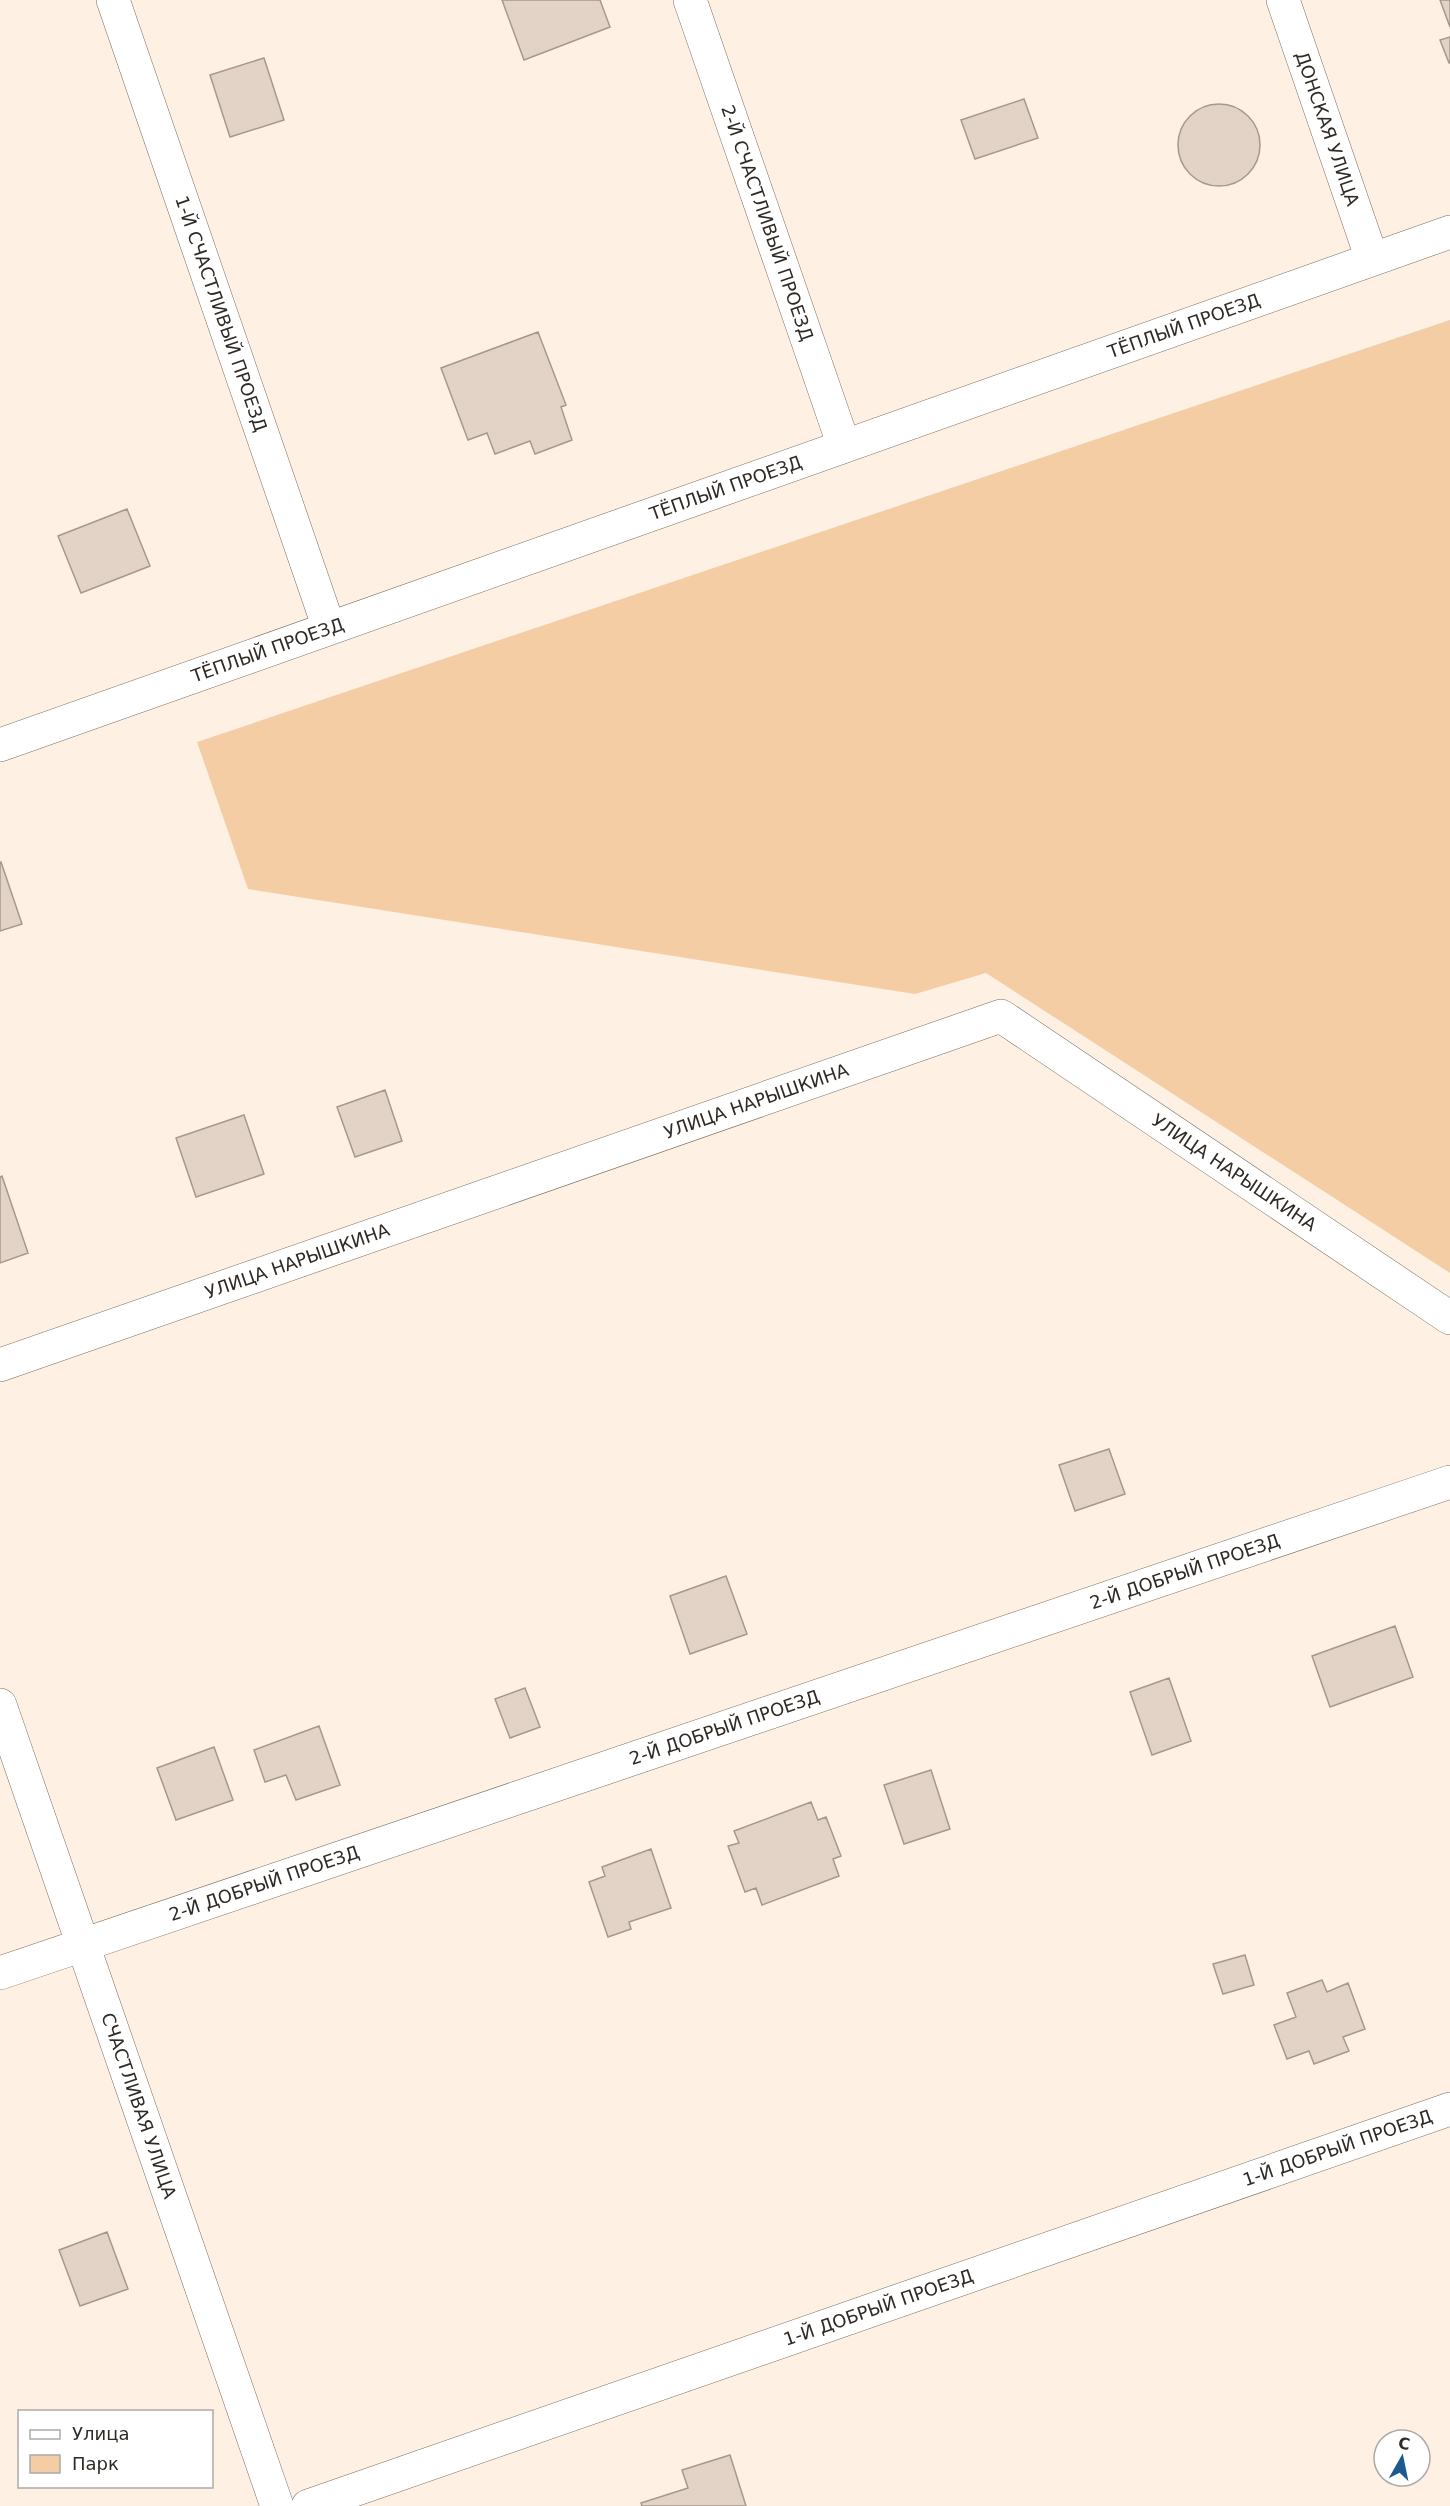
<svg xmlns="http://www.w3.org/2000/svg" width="1450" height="2506" font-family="'DejaVu Sans',sans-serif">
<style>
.green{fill:#f5cda5}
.building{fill:#e2d3c6;stroke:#a6998c;stroke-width:1.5}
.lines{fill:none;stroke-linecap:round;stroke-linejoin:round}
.street-casing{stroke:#7a6d61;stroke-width:34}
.street{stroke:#fff;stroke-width:33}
.labels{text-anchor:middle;stroke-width:4.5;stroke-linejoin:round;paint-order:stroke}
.street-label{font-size:18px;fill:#2f2a25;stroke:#fff}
</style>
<rect width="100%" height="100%" fill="#fef0e2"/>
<!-- green -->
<path class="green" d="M 1450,320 L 1450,1273 L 986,973 L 915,994 L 248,889 L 197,742 Z"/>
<!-- building -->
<path class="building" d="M 502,0 L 600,0 L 610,27 L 524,60 Z
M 1440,0 L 1450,0 L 1450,27 Z
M 1450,37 L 1450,63 L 1449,63 L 1440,40 Z
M 264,58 L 284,120 L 230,137 L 210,75 Z
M 1024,99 L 1038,138 L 975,159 L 961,120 Z
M1178 145a41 41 0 1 1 82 0a41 41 0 1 1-82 0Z
M 538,332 L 566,405 L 561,407 L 572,440 L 535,454 L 530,441 L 495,454 L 487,433 L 468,440 L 441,368 Z
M 127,509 L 150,566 L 81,593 L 58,536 Z
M 1,862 L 22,924 L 0,931 L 0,863 Z
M 385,1090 L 402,1141 L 355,1157 L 337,1107 Z
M 244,1115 L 264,1174 L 196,1197 L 176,1138 Z
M 2,1176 L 28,1253 L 0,1263 L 0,1177 Z
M 1109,1449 L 1125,1494 L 1075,1511 L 1059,1465 Z
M 726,1576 L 747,1634 L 690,1654 L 670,1596 Z
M 1395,1626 L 1413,1677 L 1330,1707 L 1312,1656 Z
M 1169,1678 L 1191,1741 L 1152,1755 L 1130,1692 Z
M 525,1688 L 540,1727 L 510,1738 L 495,1699 Z
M 319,1726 L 340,1785 L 296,1800 L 286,1775 L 265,1782 L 254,1750 Z
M 214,1747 L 233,1800 L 176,1820 L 157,1768 Z
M 931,1770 L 950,1829 L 904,1844 L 884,1785 Z
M 811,1802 L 818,1820 L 826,1817 L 841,1856 L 833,1859 L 839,1876 L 762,1905 L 756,1888 L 745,1892 L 728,1846 L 739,1843 L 734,1831 Z
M 651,1849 L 671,1908 L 629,1922 L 631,1929 L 608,1937 L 589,1882 L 605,1876 L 602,1867 Z
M 1245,1955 L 1254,1985 L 1223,1994 L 1213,1964 Z
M 1322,1980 L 1327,1992 L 1348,1983 L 1365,2029 L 1343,2037 L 1349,2051 L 1314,2064 L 1309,2051 L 1287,2059 L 1274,2025 L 1296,2017 L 1287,1993 Z
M 107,2232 L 128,2289 L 80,2306 L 59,2250 Z
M 730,2455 L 746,2506 L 642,2506 L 641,2503 L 688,2488 L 682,2470 Z"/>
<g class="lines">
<!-- street casing -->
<g class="street-casing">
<g id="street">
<path id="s1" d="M 113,0 L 329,628"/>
<path id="s2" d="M 690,0 L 844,446"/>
<path id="s3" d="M 1283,0 L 1372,259"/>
<path id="s4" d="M 0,745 L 1450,232"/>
<path id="s5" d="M 0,1365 L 1001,1016 L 1450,1318"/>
<path id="s6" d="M 0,1705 L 277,2506"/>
<path id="s7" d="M 0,1973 L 1450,1482"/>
<path id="s8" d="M 308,2506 L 1450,2109"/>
</g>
</g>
<!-- street -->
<use href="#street" class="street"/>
</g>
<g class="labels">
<!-- street labels -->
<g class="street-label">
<text dy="6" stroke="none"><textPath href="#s3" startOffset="136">ДОНСКАЯ УЛИЦА</textPath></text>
<text dy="6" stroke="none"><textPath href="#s2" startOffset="236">2-Й СЧАСТЛИВЫЙ ПРОЕЗД</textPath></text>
<text dy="6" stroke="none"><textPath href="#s1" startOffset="332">1-Й СЧАСТЛИВЫЙ ПРОЕЗД</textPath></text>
<text dy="6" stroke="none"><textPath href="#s4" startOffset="1256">ТЁПЛЫЙ ПРОЕЗД</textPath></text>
<text dy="6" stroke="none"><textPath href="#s4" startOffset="770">ТЁПЛЫЙ ПРОЕЗД</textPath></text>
<text dy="6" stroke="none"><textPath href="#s4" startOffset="284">ТЁПЛЫЙ ПРОЕЗД</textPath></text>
<text dy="6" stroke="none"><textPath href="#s5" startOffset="801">УЛИЦА НАРЫШКИНА</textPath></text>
<text dy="6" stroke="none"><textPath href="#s5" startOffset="1341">УЛИЦА НАРЫШКИНА</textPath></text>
<text dy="6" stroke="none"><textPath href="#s5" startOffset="315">УЛИЦА НАРЫШКИНА</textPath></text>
<text dy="6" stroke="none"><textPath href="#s7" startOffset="1251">2-Й ДОБРЫЙ ПРОЕЗД</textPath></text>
<text dy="6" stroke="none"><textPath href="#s7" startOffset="765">2-Й ДОБРЫЙ ПРОЕЗД</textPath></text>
<text dy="6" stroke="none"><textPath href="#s7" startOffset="279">2-Й ДОБРЫЙ ПРОЕЗД</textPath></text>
<text dy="6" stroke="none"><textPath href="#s6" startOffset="424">СЧАСТЛИВАЯ УЛИЦА</textPath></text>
<text dy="6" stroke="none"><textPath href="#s8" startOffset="1090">1-Й ДОБРЫЙ ПРОЕЗД</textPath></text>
<text dy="6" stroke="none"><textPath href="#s8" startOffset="604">1-Й ДОБРЫЙ ПРОЕЗД</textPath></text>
</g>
</g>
<!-- legend -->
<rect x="18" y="2410" width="195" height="78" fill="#ffffff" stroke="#acaaa8" stroke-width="1.5"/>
<rect x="30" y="2430" width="30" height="9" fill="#ffffff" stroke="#acaaa8" stroke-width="1.5"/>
<text x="72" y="2440" font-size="18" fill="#2f2a25">Улица</text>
<rect x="30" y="2455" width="30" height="18" fill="#f5cda5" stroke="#acaaa8" stroke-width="1.5"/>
<text x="72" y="2470" font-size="18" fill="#2f2a25">Парк</text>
<!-- north arrow -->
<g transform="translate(1402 2458) rotate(9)"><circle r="28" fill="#ffffff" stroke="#acaaa8" stroke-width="1.5"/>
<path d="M0-4.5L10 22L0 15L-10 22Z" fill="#1c5a90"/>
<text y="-9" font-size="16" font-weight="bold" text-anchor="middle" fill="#2f2a25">С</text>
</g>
</svg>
